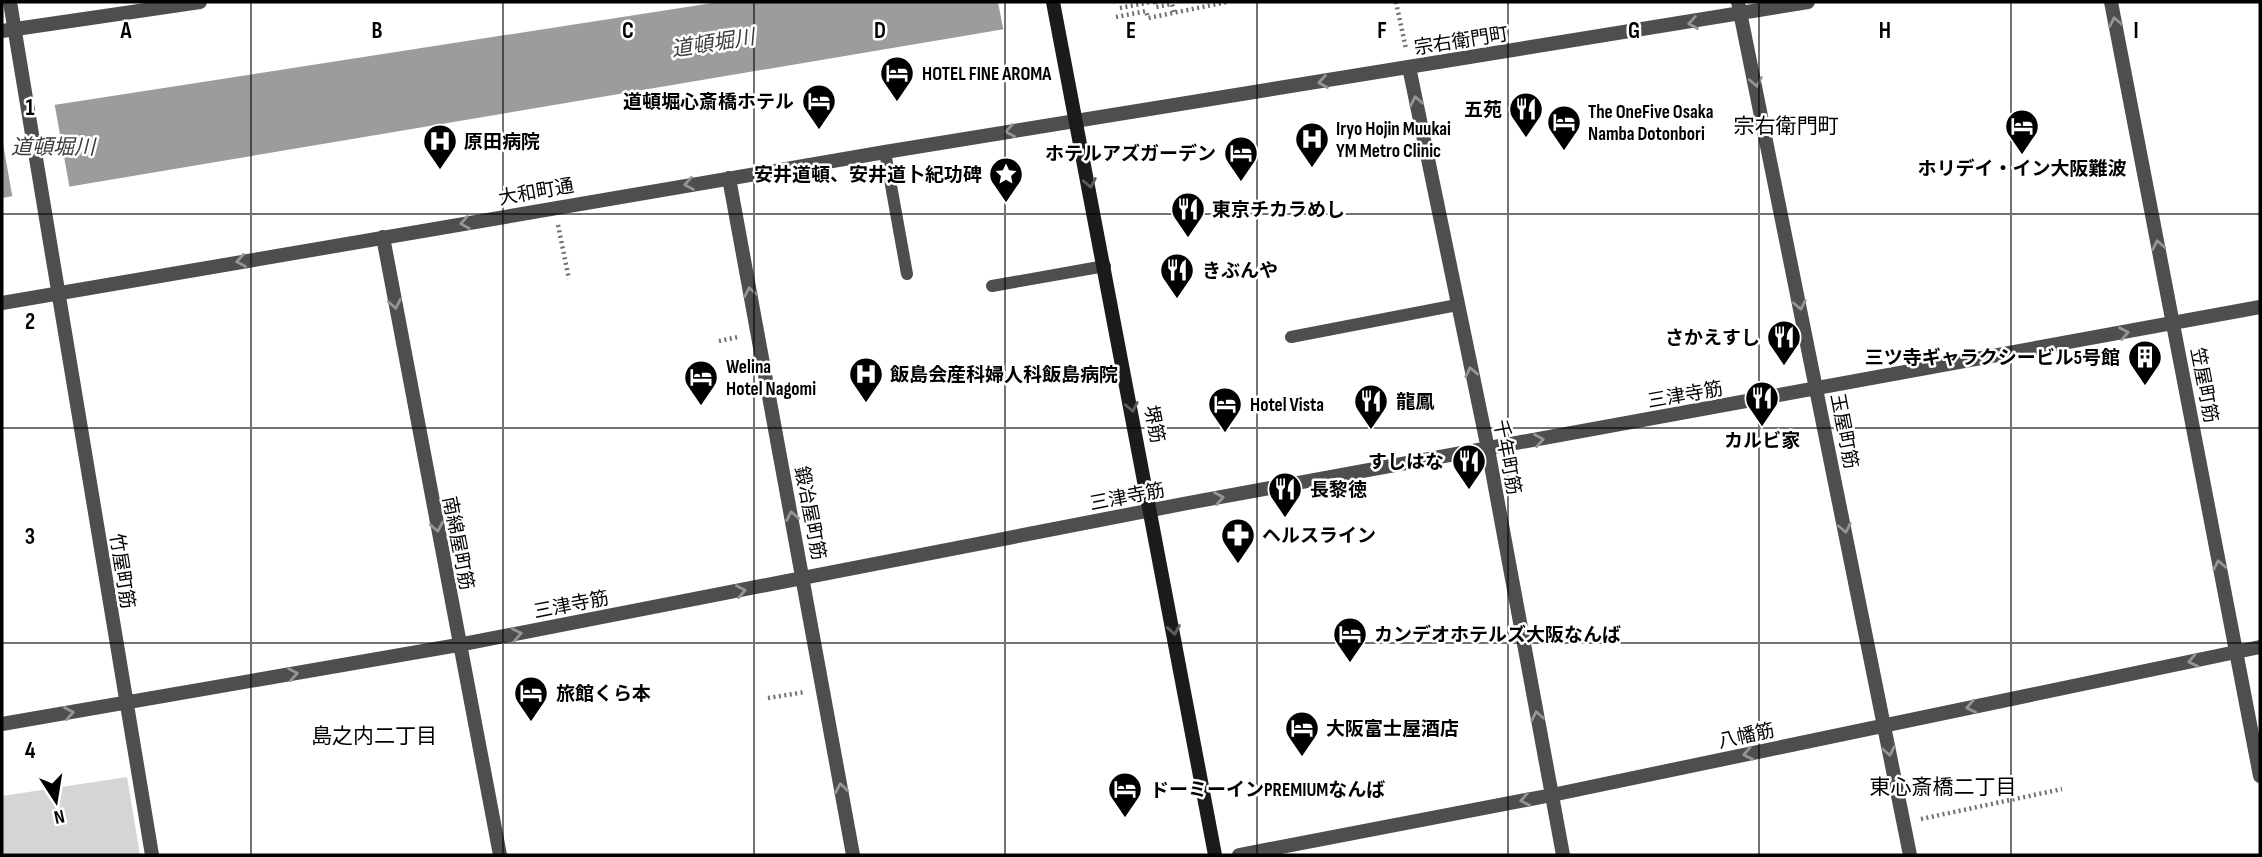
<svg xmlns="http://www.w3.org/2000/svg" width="2262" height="857" font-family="'Sofia Sans Condensed','Noto Sans JP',sans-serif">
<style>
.green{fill:#d5d5d5}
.water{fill:#9c9c9c}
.pier{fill:#fff}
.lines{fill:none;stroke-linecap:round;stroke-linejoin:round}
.path{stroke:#707070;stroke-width:4.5;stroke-dasharray:2 3.5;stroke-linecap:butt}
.lane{stroke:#4e4e4e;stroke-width:12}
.street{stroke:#4e4e4e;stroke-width:14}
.secondary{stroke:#1b1b1b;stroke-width:14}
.oneway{stroke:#959595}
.oneway2{stroke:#5f5f5f}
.grid{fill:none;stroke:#000;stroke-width:2;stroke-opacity:0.55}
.labels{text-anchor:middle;stroke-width:5;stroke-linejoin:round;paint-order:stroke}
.street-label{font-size:19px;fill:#000;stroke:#fff}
.poi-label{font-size:19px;font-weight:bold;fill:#000;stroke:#fff;text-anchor:start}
.water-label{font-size:21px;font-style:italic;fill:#3d3d3d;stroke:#fff}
.neighbourhood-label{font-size:21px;fill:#000;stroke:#fff}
.grid-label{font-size:23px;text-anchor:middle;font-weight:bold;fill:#000;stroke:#fff;stroke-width:5;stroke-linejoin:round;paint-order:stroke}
</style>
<rect width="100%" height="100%" fill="#fff"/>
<!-- green -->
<path class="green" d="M 127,777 L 140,855 L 2,855 L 2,796 Z"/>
<!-- water -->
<path class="water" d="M 719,2 L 1121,2 L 1005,29 L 2,198 L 2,113 Z"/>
<!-- pier -->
<path class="pier" d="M 998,2 L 1113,2 L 1114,7 L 1004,33 Z
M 54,101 L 70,190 L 13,200 L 2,138 L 2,109 Z"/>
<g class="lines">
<!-- path -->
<path class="path" d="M 1155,2 L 1156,7 L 1172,4 L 1174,12
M 1396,2 L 1406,49
M 1120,8 L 1151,2
M 1116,17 L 1146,11 L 1148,18 L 1227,2
M 558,225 L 569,279
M 719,341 L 738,337
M 768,698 L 805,692
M 1921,819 L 2062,789"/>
<!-- lane -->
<path class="lane" d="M 885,152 L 907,274
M 992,286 L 1105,266
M 1291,337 L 1457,305"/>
<!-- street -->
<path class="street" d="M 10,2 L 152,855
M 1738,2 L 1910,855
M 2111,2 L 2260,776
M 2,31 L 200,2
M 1409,67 L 1488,449 L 1563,855
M 729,178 L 853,855
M 383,237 L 500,855
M 2,303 L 885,152 L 1808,2
M 2,724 L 458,645 L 1188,503 L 2260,307
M 1239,855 L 1552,795 L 2260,647"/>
<!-- secondary -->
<path class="secondary" d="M 1053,2 L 1215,855"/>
</g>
<!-- one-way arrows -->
<defs><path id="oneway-chevron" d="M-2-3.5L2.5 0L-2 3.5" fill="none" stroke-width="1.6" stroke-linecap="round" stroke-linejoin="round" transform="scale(1.75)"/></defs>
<g class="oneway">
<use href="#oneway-chevron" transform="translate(2115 22) rotate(-101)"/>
<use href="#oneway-chevron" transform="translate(1693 23) rotate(171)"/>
<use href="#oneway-chevron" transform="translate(1323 82) rotate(171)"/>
<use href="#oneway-chevron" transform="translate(1756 82) rotate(79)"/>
<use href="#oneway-chevron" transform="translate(1416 101) rotate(-101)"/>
<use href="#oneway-chevron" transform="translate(1010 131) rotate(171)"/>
<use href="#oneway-chevron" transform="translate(689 184) rotate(170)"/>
<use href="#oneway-chevron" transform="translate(465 223) rotate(170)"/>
<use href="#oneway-chevron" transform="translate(2158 245) rotate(-101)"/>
<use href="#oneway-chevron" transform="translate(241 261) rotate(170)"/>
<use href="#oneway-chevron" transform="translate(750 292) rotate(-101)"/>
<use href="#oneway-chevron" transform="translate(395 304) rotate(79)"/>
<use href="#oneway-chevron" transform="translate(1800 305) rotate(79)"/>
<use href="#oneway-chevron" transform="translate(2124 333) rotate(-11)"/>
<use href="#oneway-chevron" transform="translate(1471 372) rotate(-102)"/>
<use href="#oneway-chevron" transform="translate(1539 440) rotate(-10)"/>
<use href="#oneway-chevron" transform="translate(1219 498) rotate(-10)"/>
<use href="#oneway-chevron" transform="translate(792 516) rotate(-101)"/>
<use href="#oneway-chevron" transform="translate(437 527) rotate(79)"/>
<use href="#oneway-chevron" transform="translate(1845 528) rotate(79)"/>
<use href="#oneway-chevron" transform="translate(2219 565) rotate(-101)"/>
<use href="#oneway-chevron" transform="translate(741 591) rotate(-11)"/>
<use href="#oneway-chevron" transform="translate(517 634) rotate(-11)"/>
<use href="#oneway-chevron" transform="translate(2193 661) rotate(168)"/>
<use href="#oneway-chevron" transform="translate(293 674) rotate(-10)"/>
<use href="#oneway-chevron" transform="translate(1971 707) rotate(168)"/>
<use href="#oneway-chevron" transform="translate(69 713) rotate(-10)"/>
<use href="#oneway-chevron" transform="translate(1537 716) rotate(-101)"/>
<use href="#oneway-chevron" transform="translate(1889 751) rotate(79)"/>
<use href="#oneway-chevron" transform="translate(1748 754) rotate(168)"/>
<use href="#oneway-chevron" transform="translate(841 788) rotate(-100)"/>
<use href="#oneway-chevron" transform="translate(1525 800) rotate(169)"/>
</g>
<g class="oneway2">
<use href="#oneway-chevron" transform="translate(1090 183) rotate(79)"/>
<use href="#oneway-chevron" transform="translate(1132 407) rotate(79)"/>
<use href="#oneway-chevron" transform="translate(1174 630) rotate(80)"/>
</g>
<!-- grid -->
<path class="grid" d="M 251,2 L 251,855M 503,2 L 503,855M 754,2 L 754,855M 1005,2 L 1005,855M 1257,2 L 1257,855M 1508,2 L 1508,855M 1759,2 L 1759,855M 2011,2 L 2011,855M 2,214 L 2260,214M 2,428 L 2260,428M 2,643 L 2260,643"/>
<!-- icons -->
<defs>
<g id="hotel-pin" transform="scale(1.75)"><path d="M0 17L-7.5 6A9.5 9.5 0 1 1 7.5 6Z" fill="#000" stroke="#fff"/><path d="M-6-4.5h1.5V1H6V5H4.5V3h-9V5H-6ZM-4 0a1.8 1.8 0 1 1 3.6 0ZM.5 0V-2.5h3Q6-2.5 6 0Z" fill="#fff"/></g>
<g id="restaurant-pin" transform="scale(1.75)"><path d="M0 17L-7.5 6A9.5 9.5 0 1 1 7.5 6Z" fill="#000" stroke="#fff"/><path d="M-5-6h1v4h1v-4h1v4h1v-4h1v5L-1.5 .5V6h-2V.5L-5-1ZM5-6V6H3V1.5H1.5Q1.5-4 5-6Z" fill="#fff"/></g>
<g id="hospital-pin" transform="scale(1.75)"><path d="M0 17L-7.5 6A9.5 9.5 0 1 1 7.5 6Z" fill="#000" stroke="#fff"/><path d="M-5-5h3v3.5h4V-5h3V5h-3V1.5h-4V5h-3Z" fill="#fff"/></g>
<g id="sight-pin" transform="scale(1.75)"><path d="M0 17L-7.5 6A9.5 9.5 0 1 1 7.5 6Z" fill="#000" stroke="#fff"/><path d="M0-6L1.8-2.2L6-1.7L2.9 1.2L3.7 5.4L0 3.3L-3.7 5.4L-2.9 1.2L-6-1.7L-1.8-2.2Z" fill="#fff"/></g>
<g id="building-pin" transform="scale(1.75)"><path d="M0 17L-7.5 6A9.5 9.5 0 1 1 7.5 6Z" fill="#000" stroke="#fff"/><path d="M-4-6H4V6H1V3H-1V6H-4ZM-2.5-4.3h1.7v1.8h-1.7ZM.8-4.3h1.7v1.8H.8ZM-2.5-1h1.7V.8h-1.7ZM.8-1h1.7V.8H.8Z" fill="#fff"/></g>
<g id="pharmacy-pin" transform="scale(1.75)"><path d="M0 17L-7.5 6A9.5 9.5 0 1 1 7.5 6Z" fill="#000" stroke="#fff"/><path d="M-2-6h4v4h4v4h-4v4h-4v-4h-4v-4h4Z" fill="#fff"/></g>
</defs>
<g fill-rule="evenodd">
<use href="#hotel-pin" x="897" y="73"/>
<use href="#hotel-pin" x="819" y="101"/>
<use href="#restaurant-pin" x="1526" y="109"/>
<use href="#hotel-pin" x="1564" y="122"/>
<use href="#hotel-pin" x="2022" y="126"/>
<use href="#hospital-pin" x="1312" y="139"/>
<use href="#hospital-pin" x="440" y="141"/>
<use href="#hotel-pin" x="1241" y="153"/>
<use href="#sight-pin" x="1006" y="174"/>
<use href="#restaurant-pin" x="1188" y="209"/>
<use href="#restaurant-pin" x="1177" y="270"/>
<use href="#restaurant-pin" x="1784" y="337"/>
<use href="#building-pin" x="2145" y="357"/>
<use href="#hospital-pin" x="866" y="374"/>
<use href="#hotel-pin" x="701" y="377"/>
<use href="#restaurant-pin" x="1762" y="398"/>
<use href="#restaurant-pin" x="1371" y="401"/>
<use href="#hotel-pin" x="1225" y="404"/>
<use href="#restaurant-pin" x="1469" y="461"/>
<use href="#restaurant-pin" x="1285" y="489"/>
<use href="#pharmacy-pin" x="1238" y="535"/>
<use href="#hotel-pin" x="1350" y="634"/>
<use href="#hotel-pin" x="531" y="693"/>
<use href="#hotel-pin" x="1302" y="728"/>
<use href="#hotel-pin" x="1125" y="789"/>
</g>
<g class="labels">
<!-- street labels -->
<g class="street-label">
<text transform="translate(1461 40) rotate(-9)" y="7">宗右衛門町</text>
<text transform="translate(536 191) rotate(-10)" y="7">大和町通</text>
<text transform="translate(2205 385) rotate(79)" y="7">笠屋町筋</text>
<text transform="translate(1685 394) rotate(-10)" y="7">三津寺筋</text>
<text transform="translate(1155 424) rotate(79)" y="7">堺筋</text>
<text transform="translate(1845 431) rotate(79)" y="7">玉屋町筋</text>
<text transform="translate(1508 457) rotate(79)" y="7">千年町筋</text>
<text transform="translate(1127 496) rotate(-11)" y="7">三津寺筋</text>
<text transform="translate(811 513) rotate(79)" y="7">鍛冶屋町筋</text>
<text transform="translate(459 543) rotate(79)" y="7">南綿屋町筋</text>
<text transform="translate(123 571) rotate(81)" y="7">竹屋町筋</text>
<text transform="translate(571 604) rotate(-11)" y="7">三津寺筋</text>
<text transform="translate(1746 735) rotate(-12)" y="7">八幡筋</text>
</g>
<!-- poi labels -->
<g class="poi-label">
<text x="922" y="80">HOTEL FINE AROMA</text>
<text x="794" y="108" text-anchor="end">道頓堀心斎橋ホテル</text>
<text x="1502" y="116" text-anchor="end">五苑</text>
<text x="1588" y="118">The OneFive Osaka<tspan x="1588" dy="22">Namba Dotonbori</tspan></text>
<text x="1336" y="135">Iryo Hojin Muukai<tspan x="1336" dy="22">YM Metro Clinic</tspan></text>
<text x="464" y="148">原田病院</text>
<text x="1216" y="160" text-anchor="end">ホテルアズガーデン</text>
<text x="2022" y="175" text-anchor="middle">ホリデイ・イン大阪難波</text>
<text x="982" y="181" text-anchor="end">安井道頓、安井道卜紀功碑</text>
<text x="1212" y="216">東京チカラめし</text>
<text x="1202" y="277">きぶんや</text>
<text x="1760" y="344" text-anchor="end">さかえすし</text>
<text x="2120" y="364" text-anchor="end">三ツ寺ギャラクシービル5号館</text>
<text x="726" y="373">Welina<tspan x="726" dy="22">Hotel Nagomi</tspan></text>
<text x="890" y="381">飯島会産科婦人科飯島病院</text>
<text x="1396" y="408">龍鳳</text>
<text x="1250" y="411">Hotel Vista</text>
<text x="1762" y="447" text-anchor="middle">カルビ家</text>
<text x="1444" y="468" text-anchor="end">すしはな</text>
<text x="1310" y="496">長黎徳</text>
<text x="1262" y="542">ヘルスライン</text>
<text x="1374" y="641">カンデオホテルズ大阪なんば</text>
<text x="556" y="700">旅館くら本</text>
<text x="1326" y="735">大阪富士屋酒店</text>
<text x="1150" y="796">ドーミーインPREMIUMなんば</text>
</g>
<!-- water labels -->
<g class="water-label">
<text transform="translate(713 43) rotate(-9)" y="7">道頓堀川</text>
<text x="53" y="154">道頓堀川</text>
</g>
<!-- neighbourhood labels -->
<g class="neighbourhood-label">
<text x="1786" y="133">宗右衛門町</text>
<text x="374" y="743">島之内二丁目</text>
<text x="1943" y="794">東心斎橋二丁目</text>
</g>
</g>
<g class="grid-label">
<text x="126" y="38">A</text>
<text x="377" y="38">B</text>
<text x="628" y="38">C</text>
<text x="880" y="38">D</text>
<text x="1131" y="38">E</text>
<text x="1382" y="38">F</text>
<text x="1634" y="38">G</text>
<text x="1885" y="38">H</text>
<text x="2136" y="38">I</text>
<text x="30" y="115">1</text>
<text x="30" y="329">2</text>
<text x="30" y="544">3</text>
<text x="30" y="758">4</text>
</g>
<!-- border -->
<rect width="2262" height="857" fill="none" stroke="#000000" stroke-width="7"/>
<!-- north arrow -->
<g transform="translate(56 801) rotate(168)" stroke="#ffffff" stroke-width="5" paint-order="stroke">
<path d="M0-5L12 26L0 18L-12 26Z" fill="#000000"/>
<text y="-10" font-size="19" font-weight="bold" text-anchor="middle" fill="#000000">N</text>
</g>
</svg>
